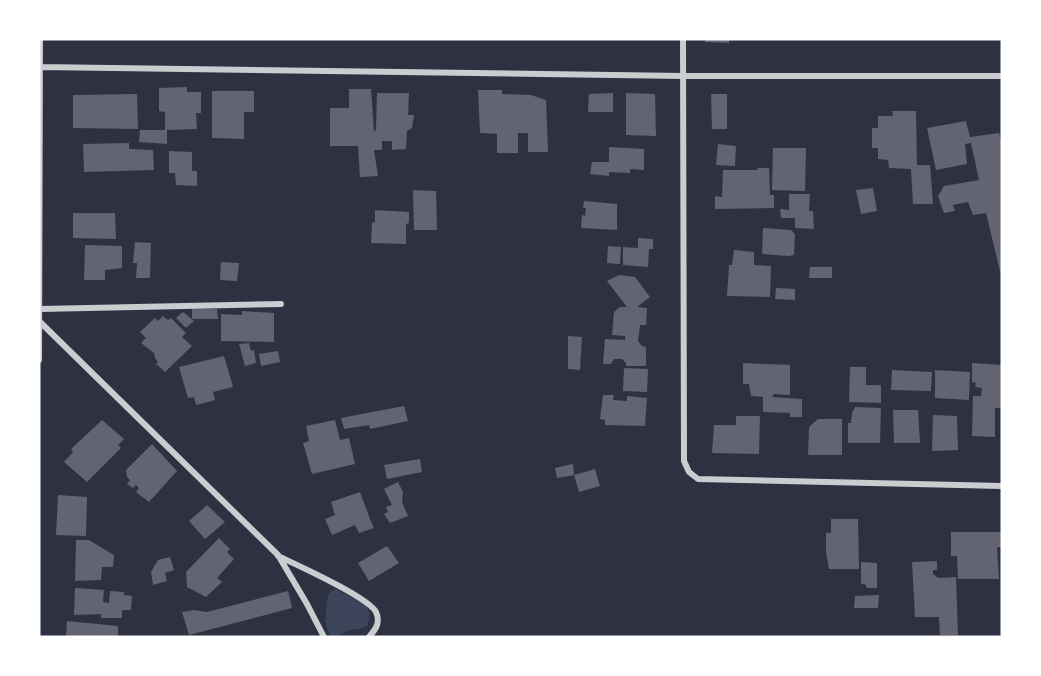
<svg xmlns="http://www.w3.org/2000/svg" width="1041" height="676" font-family="Raleway,sans-serif">
<style>
.green{fill:#3c4559}
.building{fill:#626471}
.lines{fill:none;stroke-linecap:round;stroke-linejoin:round}
.minor{stroke:#caccd0;stroke-width:6}
</style>
<rect width="100%" height="100%" fill="#2d3142"/>
<!-- green -->
<path class="green" d="M 336,589 C 352,600 378,601 367,626 C 360,630 353,629 346,631 C 341,634 339,637 332,637 C 322,627 327,608 328,595 L 331,591 Z"/>
<!-- building -->
<path class="building" d="M 705,39 L 729,39 L 729,43 L 705,42 Z
M 187,87 L 187,92 L 201,92 L 201,113 L 196,113 L 197,129 L 166,130 L 167,130 L 167,144 L 139,142 L 140,130 L 165,130 L 165,112 L 159,111 L 159,88 Z
M 349,89 L 371,89 L 374,132 L 376,129 L 377,93 L 409,93 L 408,115 L 414,115 L 412,128 L 407,131 L 406,149 L 392,150 L 392,141 L 382,141 L 382,150 L 374,150 L 378,176 L 360,177 L 358,146 L 330,146 L 330,108 L 349,108 Z
M 478,90 L 502,90 L 502,94 L 531,95 L 546,100 L 548,152 L 528,152 L 528,133 L 518,133 L 518,153 L 497,153 L 497,134 L 480,133 Z
M 212,91 L 254,91 L 254,112 L 244,112 L 244,139 L 212,138 Z
M 613,93 L 613,112 L 588,112 L 589,94 Z
M 626,93 L 655,94 L 656,136 L 626,135 Z
M 137,94 L 138,129 L 73,128 L 73,95 Z
M 711,94 L 727,94 L 727,129 L 712,129 Z
M 892,111 L 916,111 L 917,165 L 930,165 L 933,204 L 913,204 L 911,169 L 889,168 L 888,160 L 878,159 L 878,148 L 872,148 L 872,128 L 878,128 L 878,116 L 893,116 Z
M 966,121 L 970,137 L 999,133 L 1002,143 L 1002,271 L 1000,271 L 986,213 L 973,215 L 968,202 L 953,205 L 955,211 L 944,213 L 938,196 L 944,186 L 979,180 L 971,143 L 965,144 L 967,164 L 936,170 L 927,128 Z
M 129,143 L 129,149 L 153,150 L 154,170 L 84,172 L 83,144 Z
M 718,144 L 736,146 L 735,166 L 716,165 Z
M 609,147 L 644,149 L 644,170 L 630,169 L 630,173 L 609,172 L 609,176 L 590,174 L 592,162 L 609,162 Z
M 773,148 L 806,148 L 805,191 L 772,190 Z
M 169,151 L 192,152 L 192,171 L 197,171 L 197,186 L 176,185 L 175,173 L 169,173 Z
M 758,168 L 769,168 L 770,195 L 774,195 L 774,208 L 715,209 L 715,196 L 722,197 L 723,170 L 757,170 Z
M 873,188 L 877,211 L 861,214 L 856,190 Z
M 413,190 L 436,191 L 437,230 L 414,230 Z
M 789,194 L 810,194 L 809,211 L 813,211 L 814,229 L 795,228 L 795,218 L 781,218 L 780,209 L 789,210 Z
M 584,201 L 617,204 L 617,230 L 581,228 L 582,215 L 585,216 L 586,208 L 583,208 Z
M 375,210 L 409,212 L 409,223 L 406,224 L 406,244 L 371,243 L 372,223 L 375,222 Z
M 73,213 L 115,213 L 116,239 L 73,238 Z
M 763,228 L 791,230 L 795,234 L 794,255 L 788,256 L 762,254 Z
M 638,238 L 653,239 L 653,249 L 649,249 L 648,267 L 623,265 L 623,247 L 638,248 Z
M 135,242 L 151,243 L 150,278 L 136,278 L 137,263 L 133,263 Z
M 85,245 L 122,246 L 122,268 L 105,270 L 105,280 L 84,280 Z
M 608,246 L 621,247 L 620,264 L 607,263 Z
M 734,250 L 754,252 L 754,265 L 771,266 L 770,297 L 727,296 L 729,265 L 732,265 Z
M 221,262 L 239,263 L 237,281 L 220,280 Z
M 810,267 L 832,267 L 832,278 L 809,278 Z
M 619,275 L 635,277 L 650,297 L 637,307 L 647,308 L 646,325 L 640,325 L 638,341 L 642,346 L 646,347 L 646,366 L 626,366 L 626,363 L 622,359 L 614,359 L 611,364 L 603,364 L 605,339 L 625,340 L 625,336 L 612,335 L 614,312 L 620,307 L 627,307 L 607,281 Z
M 776,288 L 795,289 L 795,300 L 775,299 Z
M 192,309 L 217,309 L 218,319 L 192,319 Z
M 242,311 L 274,313 L 274,342 L 221,341 L 221,314 L 242,315 Z
M 183,312 L 194,321 L 186,328 L 176,318 Z
M 163,316 L 168,320 L 171,318 L 186,333 L 182,337 L 192,346 L 165,372 L 156,364 L 158,362 L 155,358 L 154,353 L 141,343 L 146,338 L 140,332 L 155,318 L 158,321 Z
M 568,336 L 582,337 L 580,370 L 568,369 Z
M 249,343 L 251,351 L 254,350 L 256,363 L 245,366 L 239,344 Z
M 278,351 L 280,362 L 261,366 L 259,354 Z
M 224,356 L 233,387 L 213,392 L 215,400 L 196,405 L 194,397 L 188,398 L 179,367 Z
M 743,363 L 790,365 L 790,395 L 774,394 L 772,397 L 802,399 L 802,417 L 790,417 L 790,413 L 763,412 L 763,397 L 751,396 L 749,384 L 743,384 Z
M 972,363 L 1002,365 L 1001,408 L 995,408 L 995,437 L 972,436 L 973,396 L 981,396 L 982,388 L 975,387 L 976,383 L 972,382 Z
M 850,367 L 866,367 L 866,385 L 881,385 L 881,403 L 849,402 Z
M 624,368 L 648,369 L 647,392 L 623,391 Z
M 892,370 L 932,372 L 931,391 L 891,390 Z
M 935,370 L 970,372 L 969,400 L 935,398 Z
M 603,395 L 614,395 L 613,400 L 627,401 L 627,396 L 647,398 L 645,426 L 605,425 L 605,420 L 600,419 Z
M 404,406 L 408,421 L 370,429 L 369,425 L 344,429 L 341,418 Z
M 855,407 L 881,408 L 880,443 L 848,443 L 848,423 L 851,423 L 852,413 Z
M 893,410 L 918,410 L 920,443 L 894,443 Z
M 933,415 L 957,416 L 958,450 L 932,451 Z
M 736,416 L 760,416 L 759,454 L 712,453 L 714,425 L 736,425 Z
M 818,419 L 842,419 L 842,455 L 808,455 L 809,427 Z
M 102,420 L 124,439 L 118,445 L 121,448 L 87,482 L 64,462 L 73,452 L 71,449 Z
M 335,420 L 340,440 L 349,438 L 355,464 L 312,474 L 303,443 L 309,441 L 306,426 Z
M 152,444 L 177,471 L 149,502 L 136,492 L 139,488 L 136,485 L 133,488 L 127,484 L 130,480 L 127,477 L 126,470 Z
M 420,459 L 422,472 L 387,479 L 384,465 Z
M 573,464 L 574,475 L 557,478 L 555,468 Z
M 595,469 L 600,486 L 579,492 L 574,475 Z
M 398,482 L 403,492 L 402,502 L 408,516 L 390,523 L 384,514 L 388,512 L 386,507 L 392,505 L 384,489 Z
M 360,492 L 370,519 L 374,528 L 359,533 L 355,525 L 332,535 L 325,519 L 335,515 L 331,502 Z
M 58,495 L 87,497 L 86,536 L 56,535 Z
M 207,505 L 225,522 L 205,539 L 189,521 Z
M 831,519 L 858,519 L 859,569 L 829,569 L 826,552 L 826,533 L 831,533 Z
M 951,532 L 1002,532 L 1002,547 L 997,547 L 999,579 L 958,579 L 957,556 L 951,556 Z
M 219,538 L 230,549 L 227,552 L 234,559 L 217,578 L 222,582 L 206,597 L 187,587 L 186,572 Z
M 76,540 L 89,540 L 114,555 L 113,567 L 102,567 L 101,580 L 75,581 Z
M 387,546 L 399,563 L 369,581 L 358,563 Z
M 170,557 L 174,570 L 165,573 L 167,581 L 153,585 L 151,572 L 158,560 Z
M 937,561 L 937,570 L 933,570 L 933,574 L 938,578 L 956,577 L 958,635 L 940,635 L 939,617 L 915,617 L 912,562 Z
M 861,562 L 877,563 L 877,588 L 867,588 L 865,584 L 861,584 Z
M 75,588 L 104,590 L 103,602 L 109,603 L 110,591 L 124,592 L 124,595 L 132,596 L 131,610 L 122,610 L 122,618 L 101,618 L 101,614 L 74,615 Z
M 288,591 L 292,608 L 189,635 L 182,612 L 194,610 L 207,612 Z
M 879,595 L 878,608 L 854,608 L 855,596 Z
M 67,621 L 118,626 L 118,637 L 66,637 Z"/>
<g class="lines">
<!-- minor -->
<path class="minor" d="M 683,39 L 684,461 L 689,472 L 698,479 L 1002,486
M 40,67 L 683,76 L 1002,76
M 40,309 L 281,304
M 39,321 L 278,555 L 307,604 L 324,637
M 39,360 L 40,39
M 278,556 C 297,565 368,597 376,612 C 381,623 375,630 369,637"/>
</g>
<!-- border -->
<rect width="1041" height="676" fill="none" stroke="#ffffff" stroke-width="81"/>
</svg>
